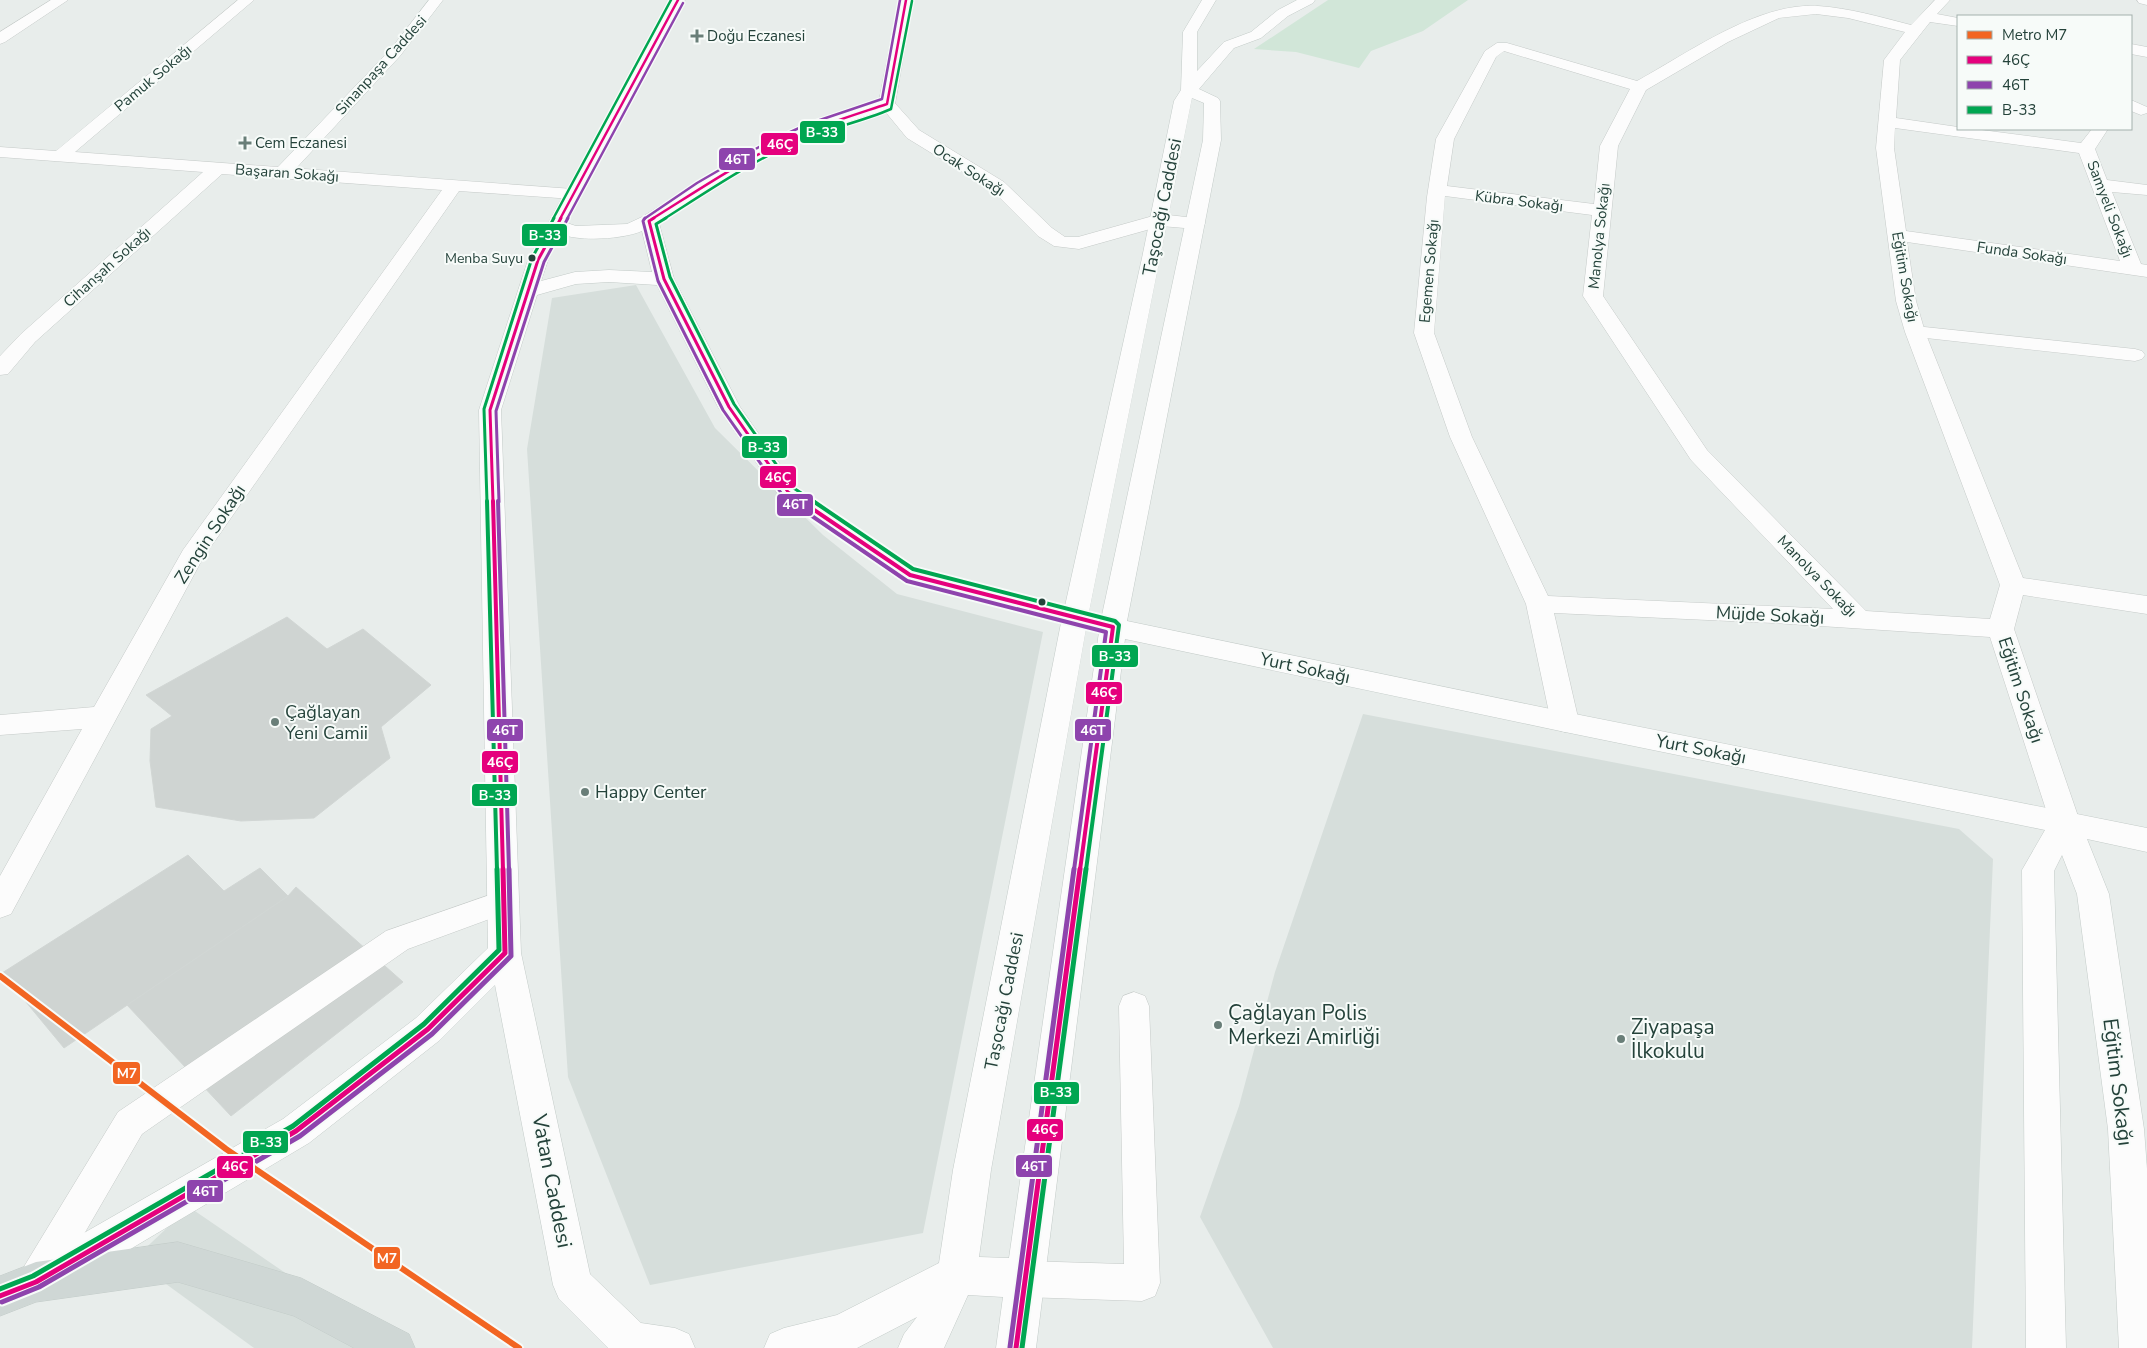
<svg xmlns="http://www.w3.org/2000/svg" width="2147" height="1348" font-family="'Nunito Sans',sans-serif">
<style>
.built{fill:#d6dedb}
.green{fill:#d1e6d8}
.building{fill:#cfd4d2;stroke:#d1d6d4}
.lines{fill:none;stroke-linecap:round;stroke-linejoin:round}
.lane-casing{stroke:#c5cac8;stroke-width:1}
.street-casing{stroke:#c5cac8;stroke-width:1}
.secondary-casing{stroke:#c3cbc8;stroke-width:1}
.primary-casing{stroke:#c3ccc9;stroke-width:1}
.lane{fill:#fcfcfc;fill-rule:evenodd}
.street{fill:#fcfcfc;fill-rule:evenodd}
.secondary{fill:#fcfcfc;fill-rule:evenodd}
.primary{fill:#cfd7d5;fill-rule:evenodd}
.bus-1-far3-casing{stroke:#f7fbf9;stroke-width:5}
.bus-1-far2-casing{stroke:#f7fbf9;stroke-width:6}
.bus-1-far1-casing{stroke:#f7fbf9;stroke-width:8}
.bus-1-casing{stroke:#f7fbf9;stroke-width:9}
.bus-2-far3-casing{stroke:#f7fbf9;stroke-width:5}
.bus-2-far2-casing{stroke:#f7fbf9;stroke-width:6}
.bus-2-far1-casing{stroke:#f7fbf9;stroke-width:8}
.bus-2-casing{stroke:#f7fbf9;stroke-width:9}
.bus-3-far3-casing{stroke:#f7fbf9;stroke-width:5}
.bus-3-far2-casing{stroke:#f7fbf9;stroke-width:6}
.bus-3-far1-casing{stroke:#f7fbf9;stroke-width:8}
.bus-3-casing{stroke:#f7fbf9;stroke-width:9}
.bus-1-far3{stroke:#e5007d;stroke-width:2.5}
.bus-1-far2{stroke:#e5007d;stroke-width:3}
.bus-1-far1{stroke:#e5007d;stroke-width:4}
.bus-1{stroke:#e5007d;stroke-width:5}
.bus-2-far3{stroke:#8e44ad;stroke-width:2.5}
.bus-2-far2{stroke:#8e44ad;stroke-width:3}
.bus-2-far1{stroke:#8e44ad;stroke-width:4}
.bus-2{stroke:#8e44ad;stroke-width:5}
.bus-3-far3{stroke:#00a651;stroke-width:2.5}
.bus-3-far2{stroke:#00a651;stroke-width:3}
.bus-3-far1{stroke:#00a651;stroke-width:4}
.bus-3{stroke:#00a651;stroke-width:5}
.metro-1-casing{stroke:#f7fbf9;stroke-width:10}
.metro-1{stroke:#f26522;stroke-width:6}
.poi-dot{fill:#697e78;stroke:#f7fbf9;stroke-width:2}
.bus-dot{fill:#24423a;stroke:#f7fbf9;stroke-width:2}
.labels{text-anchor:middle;stroke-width:4;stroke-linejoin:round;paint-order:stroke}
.far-bus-label{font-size:14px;fill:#24423a;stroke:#f7fbf9;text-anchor:end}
.far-poi-label{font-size:15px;fill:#24423a;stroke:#f7fbf9;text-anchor:start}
.far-street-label{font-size:15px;fill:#24423a;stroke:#f7fbf9}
.street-label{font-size:18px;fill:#24423a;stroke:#f7fbf9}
.poi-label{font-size:18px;fill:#24423a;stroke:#f7fbf9;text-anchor:start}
.near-poi-label{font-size:21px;fill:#24423a;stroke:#f7fbf9;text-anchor:start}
.near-street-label{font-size:21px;fill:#24423a;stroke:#f7fbf9}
.line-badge{stroke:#f7fbf9;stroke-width:2}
.badge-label{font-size:14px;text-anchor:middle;font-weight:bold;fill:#fff}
</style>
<rect width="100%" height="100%" fill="#e8edeb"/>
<!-- built -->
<path class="built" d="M 636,285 L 715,428 L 823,535 L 897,594 L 1043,632 L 923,1233 L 650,1285 L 568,1077 L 527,449 L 552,298 Z
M 1363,714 L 1959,829 L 1993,859 L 1972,1348 L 1273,1348 L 1200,1217 L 1239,1106 L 1275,972 Z
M 189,1207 L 395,1348 L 254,1348 L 133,1260 Z"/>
<!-- green -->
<path class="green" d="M 1328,0 L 1468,0 L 1423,31 L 1371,51 L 1359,68 L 1296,52 L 1254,49 Z"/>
<!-- building -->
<path class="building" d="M 287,617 L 327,649 L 363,629 L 431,685 L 381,727 L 390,758 L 314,818 L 241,821 L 156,807 L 150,761 L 151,729 L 172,716 L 146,695 Z
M 188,855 L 224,891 L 260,868 L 288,896 L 64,1048 L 2,973 Z
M 296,887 L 403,982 L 231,1116 L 127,1005 L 288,896 Z"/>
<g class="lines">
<!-- lane casing -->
<g class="lane-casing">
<path id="lane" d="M 1915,326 L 2135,349 L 2142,351 L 2145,355 L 2142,359 L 2135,361 L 1908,336 L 1906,332 L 1908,328 Z
M 504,890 L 514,894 L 519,902 L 514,910 L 408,949 L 142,1134 L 51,1291 L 38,1296 L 25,1291 L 20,1278 L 25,1265 L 118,1112 L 386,931 Z
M 1134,992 L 1145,996 L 1149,1006 L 1160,1283 L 1155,1296 L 1142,1301 L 1024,1297 L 1011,1292 L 1006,1279 L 1011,1266 L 1024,1261 L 1124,1264 L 1119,1006 L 1123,996 Z"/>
</g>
<!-- street casing -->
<g class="street-casing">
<path id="street" d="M 51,0 L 68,0 L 5,42 L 0,44 L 0,32 Z
M 238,0 L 254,0 L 75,152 L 573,189 L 579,190 L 582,194 L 579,198 L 573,199 L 459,191 L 203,558 L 11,914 L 0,918 L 0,876 L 82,729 L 0,735 L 0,715 L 94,707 L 183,550 L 442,190 L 222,174 L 35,342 L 8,374 L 0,375 L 0,356 L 21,334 L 203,172 L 0,157 L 0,147 L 56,151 Z
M 1935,0 L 1950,0 L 1937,14 L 1958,18 L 1958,26 L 1930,22 L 1900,60 L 1896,118 L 1958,127 L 1958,129 L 1974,129 L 2081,143 L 2092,129 L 2108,129 L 2095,149 L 2107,180 L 2147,185 L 2147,195 L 2112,192 L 2141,264 L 2147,265 L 2147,277 L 1907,242 L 1916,301 L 1925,332 L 2023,578 L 2147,596 L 2147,614 L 2023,595 L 2014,629 L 2080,822 L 2076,830 L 2065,834 L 2054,830 L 2050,822 L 1990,637 L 1774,623 L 1554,613 L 1579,722 L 1575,729 L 1565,732 L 1555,729 L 1551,722 L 1526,604 L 1450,437 L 1414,333 L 1427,197 L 1436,139 L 1485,51 L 1497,43 L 1507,43 L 1637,81 C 1688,53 1758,2 1818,6 C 1849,8 1880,17 1911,25 ZM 1816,14 L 1848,18 L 1905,32 L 1884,60 L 1876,148 L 1896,301 L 1905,332 L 2000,585 L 1990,619 L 1866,611 L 1707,450 L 1603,296 L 1618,146 L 1646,90 L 1728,42 L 1779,18 ZM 1504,51 L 1630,89 L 1600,146 L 1594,204 L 1447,186 L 1454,139 L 1496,57 ZM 1895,128 L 2079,153 L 2120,261 L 1906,231 L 1894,148 ZM 1445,196 L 1592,215 L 1583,296 L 1691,460 L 1833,609 L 1548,596 L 1472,437 L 1434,333 Z
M 2137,0 L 2147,0 L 2147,5 L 2139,3 Z
M 2131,44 L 2147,47 L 2147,57 L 2131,54 Z
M 887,99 L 893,101 L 919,130 L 1004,182 L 1052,228 L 1065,237 L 1078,237 L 1160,214 L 1203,219 L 1205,223 L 1203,227 L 1196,229 L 1161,226 L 1079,249 L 1054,246 L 1038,236 L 992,190 L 907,138 L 879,104 L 881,101 Z
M 2131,100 L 2147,107 L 2147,113 L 2141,115 L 2131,111 Z"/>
</g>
<!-- secondary casing -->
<g class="secondary-casing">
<path id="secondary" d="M 429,0 L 443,0 L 400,56 L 288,177 L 282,178 L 276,177 L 273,173 L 276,169 L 390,50 Z
M 671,0 L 685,0 L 567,223 L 576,226 L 627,224 L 642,217 L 723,167 L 781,136 L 823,119 L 879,101 L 899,0 L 913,0 L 895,104 L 893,107 C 859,119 823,128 791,144 C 745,168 702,195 659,223 L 674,279 L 740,407 L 796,487 L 919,569 L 1065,606 L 1142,258 L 1174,101 L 1181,90 L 1183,32 L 1202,0 L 1216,0 L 1197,32 L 1197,71 L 1224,42 L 1251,32 L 1278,10 L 1297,0 L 1315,0 L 1313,3 L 1288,16 L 1261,38 L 1234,48 L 1199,89 L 1218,98 L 1220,101 L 1221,140 L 1127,621 L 1565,712 L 2147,828 L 2147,852 L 2087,839 L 2109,894 L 2144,1129 L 2147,1169 L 2147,1348 L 2119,1348 L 2108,1129 L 2077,894 L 2062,855 L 2054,871 L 2066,1348 L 2026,1348 L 2022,870 L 2045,830 L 1565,732 L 1125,639 L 1036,1348 L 996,1348 L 1003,1297 L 968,1295 L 944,1348 L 898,1348 L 904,1334 L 917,1317 L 857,1348 L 764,1348 L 770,1334 L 784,1328 L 837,1315 L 939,1263 L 953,1170 L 1061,623 L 901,581 L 780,497 L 718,407 L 657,285 L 609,282 L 576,284 L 537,295 L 501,410 L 521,953 L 590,1274 L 641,1323 L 675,1328 L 689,1334 L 695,1348 L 608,1348 L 559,1299 L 553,1285 L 495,985 L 440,1040 L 309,1143 L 63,1289 L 49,1295 L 35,1289 L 29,1275 L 35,1261 L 283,1119 L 416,1018 L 488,948 L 479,410 L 528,260 ZM 1192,98 L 1204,103 L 1203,140 L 1102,615 L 1089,612 ZM 642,231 L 652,272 L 609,270 L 575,272 L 541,281 L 548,260 L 561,234 C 580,242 624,239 642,231 ZM 1086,629 L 1099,632 L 1009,1258 L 979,1257 L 991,1170 Z"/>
</g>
<!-- primary casing -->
<g class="primary-casing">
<path id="primary" d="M 178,1242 L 301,1278 L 409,1334 L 415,1348 L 354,1348 L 294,1316 L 178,1282 L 36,1302 L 0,1316 L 0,1276 L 36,1262 Z"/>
</g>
<!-- lane -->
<use href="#lane" class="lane"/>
<!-- street -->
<use href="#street" class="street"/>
<!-- secondary -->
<use href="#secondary" class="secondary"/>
<!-- primary -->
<use href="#primary" class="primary"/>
<!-- bus-1-far3 casing -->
<g class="bus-1-far3-casing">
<path id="bus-1-far3" d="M 560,219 L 678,0
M 652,219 C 697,191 741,161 789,139 C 821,125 854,115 887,104 L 906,0"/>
</g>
<!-- bus-1-far2 casing -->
<g class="bus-1-far2-casing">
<path id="bus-1-far2" d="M 654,218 L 649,221 L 664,279 L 729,407 L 788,492 L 803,502
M 493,502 L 490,410 L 538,260 L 561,218"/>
</g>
<!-- bus-1-far1 casing -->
<g class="bus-1-far1-casing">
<path id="bus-1-far1" d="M 493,501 L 503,870
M 801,501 L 910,575 L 1113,627 L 1080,870"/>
</g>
<!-- bus-1 casing -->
<g class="bus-1-casing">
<path id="bus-1" d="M 0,1296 L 36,1282 L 296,1131 L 428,1029 L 505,953 L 503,869
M 1016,1348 L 1080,869"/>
</g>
<!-- bus-2-far3 casing -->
<g class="bus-2-far3-casing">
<path id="bus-2-far3" d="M 567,219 L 683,3
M 644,219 L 697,183 L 766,143 L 808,124 L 882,99 L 900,0"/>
</g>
<!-- bus-2-far2 casing -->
<g class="bus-2-far2-casing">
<path id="bus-2-far2" d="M 645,218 L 643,221 L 658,281 L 723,410 L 784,497 L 792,502
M 499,502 L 496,411 L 544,262 L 568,218"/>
</g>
<!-- bus-2-far1 casing -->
<g class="bus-2-far1-casing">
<path id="bus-2-far1" d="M 498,501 L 509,870
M 790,501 L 907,581 L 1106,632 L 1074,870"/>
</g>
<!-- bus-2 casing -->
<g class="bus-2-casing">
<path id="bus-2" d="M 2,1302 L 39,1287 L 300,1136 L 432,1034 L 511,956 L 509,869
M 1010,1347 L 1074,869"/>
</g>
<!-- bus-3-far3 casing -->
<g class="bus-3-far3-casing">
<path id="bus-3-far3" d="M 553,219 L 671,0
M 664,219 C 708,191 752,161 800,140 C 830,128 861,122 891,109 L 912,1"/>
</g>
<!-- bus-3-far2 casing -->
<g class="bus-3-far2-casing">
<path id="bus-3-far2" d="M 666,218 L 656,224 L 670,277 L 734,404 L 792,487 L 815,502
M 487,502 L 484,409 L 532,258 L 554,218"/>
</g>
<!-- bus-3-far1 casing -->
<g class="bus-3-far1-casing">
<path id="bus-3-far1" d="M 487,501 L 497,870
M 813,501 L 913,569 L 1115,621 L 1119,625 L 1086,870"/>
</g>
<!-- bus-3 casing -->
<g class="bus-3-casing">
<path id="bus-3" d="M 0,1289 L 33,1276 L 293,1126 L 424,1024 L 499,950 L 497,869
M 1022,1348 L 1086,869"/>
</g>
<!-- bus-1-far3 -->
<use href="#bus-1-far3" class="bus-1-far3"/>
<!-- bus-1-far2 -->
<use href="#bus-1-far2" class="bus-1-far2"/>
<!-- bus-1-far1 -->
<use href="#bus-1-far1" class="bus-1-far1"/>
<!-- bus-1 -->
<use href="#bus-1" class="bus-1"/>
<!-- bus-2-far3 -->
<use href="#bus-2-far3" class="bus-2-far3"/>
<!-- bus-2-far2 -->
<use href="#bus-2-far2" class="bus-2-far2"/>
<!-- bus-2-far1 -->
<use href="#bus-2-far1" class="bus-2-far1"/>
<!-- bus-2 -->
<use href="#bus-2" class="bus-2"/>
<!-- bus-3-far3 -->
<use href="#bus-3-far3" class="bus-3-far3"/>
<!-- bus-3-far2 -->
<use href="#bus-3-far2" class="bus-3-far2"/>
<!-- bus-3-far1 -->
<use href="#bus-3-far1" class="bus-3-far1"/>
<!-- bus-3 -->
<use href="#bus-3" class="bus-3"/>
<!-- metro-1 casing -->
<g class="metro-1-casing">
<path id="metro-1" d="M 0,976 L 226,1149 L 519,1348"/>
</g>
<!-- metro-1 -->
<use href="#metro-1" class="metro-1"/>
</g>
<!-- markers -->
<g class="poi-dot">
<path d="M694.5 28.5h5v5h5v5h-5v5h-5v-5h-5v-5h5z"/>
<path d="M242.5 135.5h5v5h5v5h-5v5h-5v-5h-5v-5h5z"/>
<circle cx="275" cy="722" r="5"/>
<circle cx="585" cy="792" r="5"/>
<circle cx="1218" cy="1025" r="5"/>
<circle cx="1621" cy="1039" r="5"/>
</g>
<g class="bus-dot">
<circle cx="532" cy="258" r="4.5"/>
<circle cx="1042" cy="602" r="4.5"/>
</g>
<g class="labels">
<!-- far-bus labels -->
<g class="far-bus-label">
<text x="523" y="263">Menba Suyu</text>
</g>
<!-- far-poi labels -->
<g class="far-poi-label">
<text x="707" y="41">Doğu Eczanesi</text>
<text x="255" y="148">Cem Eczanesi</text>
</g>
<!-- far-street labels -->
<g class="far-street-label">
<text transform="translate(381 65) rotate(-48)" y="5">Sinanpaşa Caddesi</text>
<text transform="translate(153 78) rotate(-40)" y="5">Pamuk Sokağı</text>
<text transform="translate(969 170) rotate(33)" y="5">Ocak Sokağı</text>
<text transform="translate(287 173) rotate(4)" y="5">Başaran Sokağı</text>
<text transform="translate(1519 201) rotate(7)" y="5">Kübra Sokağı</text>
<text transform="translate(2110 209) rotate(69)" y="5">Samyeli Sokağı</text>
<text transform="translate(1599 236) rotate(-84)" y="5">Manolya Sokağı</text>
<text transform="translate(2022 253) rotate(8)" y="5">Funda Sokağı</text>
<text transform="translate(107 267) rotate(-42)" y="5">Cihanşah Sokağı</text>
<text transform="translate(1429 271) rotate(-85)" y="5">Egemen Sokağı</text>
<text transform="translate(1905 277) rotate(80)" y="5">Eğitim Sokağı</text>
<text transform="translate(1817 576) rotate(46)" y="5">Manolya Sokağı</text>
</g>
<!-- street labels -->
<g class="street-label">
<text transform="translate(1162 207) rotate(-79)" y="6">Taşocağı Caddesi</text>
<text transform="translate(210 534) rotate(-57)" y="6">Zengin Sokağı</text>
<text transform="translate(1770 615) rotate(3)" y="6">Müjde Sokağı</text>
<text transform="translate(1305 668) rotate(12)" y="6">Yurt Sokağı</text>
<text transform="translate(2021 690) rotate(72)" y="6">Eğitim Sokağı</text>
<text transform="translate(1701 749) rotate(11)" y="6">Yurt Sokağı</text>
<text transform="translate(1004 1001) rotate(-79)" y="6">Taşocağı Caddesi</text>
</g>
<!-- poi labels -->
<g class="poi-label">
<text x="285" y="718">Çağlayan<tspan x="285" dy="21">Yeni Camii</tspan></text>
<text x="595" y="798">Happy Center</text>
</g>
<!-- near-poi labels -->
<g class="near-poi-label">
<text x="1228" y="1020">Çağlayan Polis<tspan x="1228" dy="24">Merkezi Amirliği</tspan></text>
<text x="1631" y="1034">Ziyapaşa<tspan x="1631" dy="24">İlkokulu</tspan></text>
</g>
<!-- near-street labels -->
<g class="near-street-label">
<text transform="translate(2118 1082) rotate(83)" y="7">Eğitim Sokağı</text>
<text transform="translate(552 1181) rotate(79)" y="7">Vatan Caddesi</text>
</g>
</g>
<g class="line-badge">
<rect x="799" y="120" width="47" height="24" rx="5" fill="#00a651"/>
<rect x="760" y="132" width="39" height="24" rx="5" fill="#e5007d"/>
<rect x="718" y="147" width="38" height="24" rx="5" fill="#8e44ad"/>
<rect x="521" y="223" width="47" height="24" rx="5" fill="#00a651"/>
<rect x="741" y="435" width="47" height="24" rx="5" fill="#00a651"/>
<rect x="759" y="465" width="38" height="24" rx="5" fill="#e5007d"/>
<rect x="776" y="493" width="38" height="24" rx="5" fill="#8e44ad"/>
<rect x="1091" y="644" width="48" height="24" rx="5" fill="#00a651"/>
<rect x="1085" y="681" width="38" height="24" rx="5" fill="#e5007d"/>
<rect x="1074" y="718" width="38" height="24" rx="5" fill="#8e44ad"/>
<rect x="486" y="718" width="38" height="24" rx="5" fill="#8e44ad"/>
<rect x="481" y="750" width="38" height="24" rx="5" fill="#e5007d"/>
<rect x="471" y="783" width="47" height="24" rx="5" fill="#00a651"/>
<rect x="112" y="1061" width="29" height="24" rx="5" fill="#f26522"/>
<rect x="1033" y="1081" width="47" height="24" rx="5" fill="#00a651"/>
<rect x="1026" y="1118" width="38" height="24" rx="5" fill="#e5007d"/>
<rect x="242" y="1130" width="47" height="24" rx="5" fill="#00a651"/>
<rect x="1015" y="1154" width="38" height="24" rx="5" fill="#8e44ad"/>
<rect x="216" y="1155" width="38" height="24" rx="5" fill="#e5007d"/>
<rect x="186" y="1179" width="38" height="24" rx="5" fill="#8e44ad"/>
<rect x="373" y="1246" width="28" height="24" rx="5" fill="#f26522"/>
</g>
<g class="badge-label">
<text x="822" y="137">B-33</text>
<text x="780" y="149">46Ç</text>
<text x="737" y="164">46T</text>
<text x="545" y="240">B-33</text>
<text x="764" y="452">B-33</text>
<text x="778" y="482">46Ç</text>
<text x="795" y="509">46T</text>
<text x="1115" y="661">B-33</text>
<text x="1104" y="697">46Ç</text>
<text x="1093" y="735">46T</text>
<text x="505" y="735">46T</text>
<text x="500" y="767">46Ç</text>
<text x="495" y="800">B-33</text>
<text x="127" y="1078">M7</text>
<text x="1056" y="1097">B-33</text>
<text x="1045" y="1134">46Ç</text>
<text x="266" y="1147">B-33</text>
<text x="1034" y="1171">46T</text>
<text x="235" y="1171">46Ç</text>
<text x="205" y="1196">46T</text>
<text x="387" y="1263">M7</text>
</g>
<!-- legend -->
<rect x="1957" y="15" width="175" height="115" fill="#f7fbf9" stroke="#a3b1ad"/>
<rect x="1967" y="31" width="25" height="8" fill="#f26522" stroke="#a3b1ad"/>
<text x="2002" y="40" font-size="15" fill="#24423a">Metro M7</text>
<rect x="1967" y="56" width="25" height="8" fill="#e5007d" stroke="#a3b1ad"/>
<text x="2002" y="65" font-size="15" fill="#24423a">46Ç</text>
<rect x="1967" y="81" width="25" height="8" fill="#8e44ad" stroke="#a3b1ad"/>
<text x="2002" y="90" font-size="15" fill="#24423a">46T</text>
<rect x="1967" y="106" width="25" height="8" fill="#00a651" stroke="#a3b1ad"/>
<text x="2002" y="115" font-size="15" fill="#24423a">B-33</text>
</svg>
